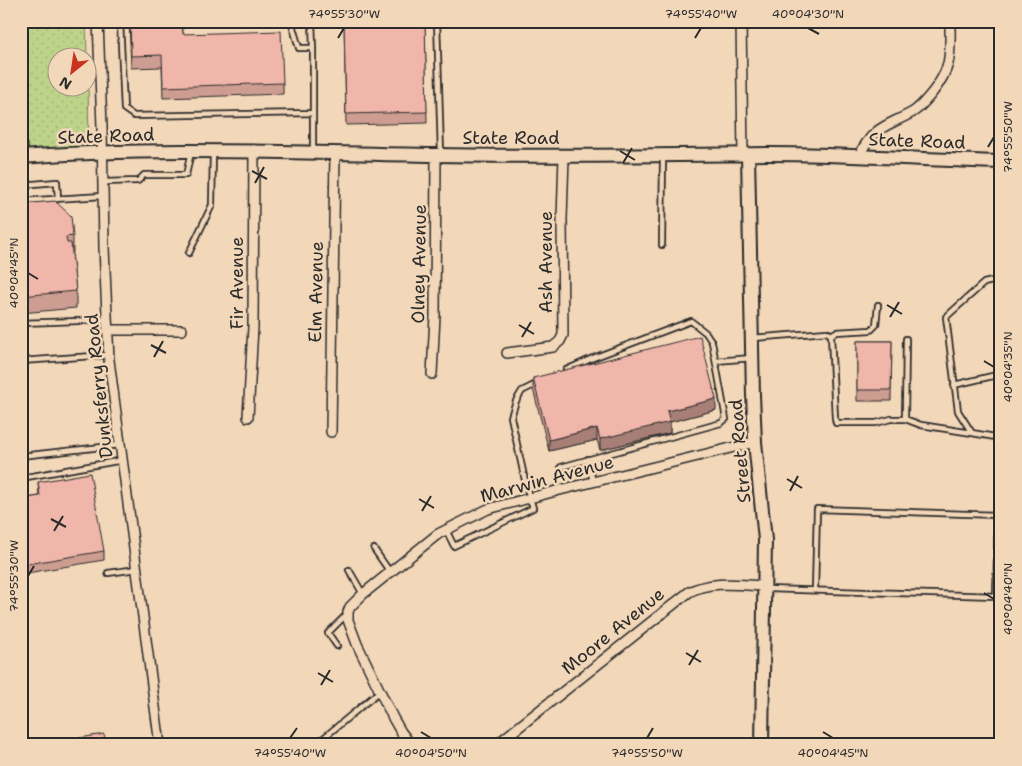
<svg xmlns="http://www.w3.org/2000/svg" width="1022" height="766" font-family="'Shantell Sans',sans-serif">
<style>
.grass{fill:url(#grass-dots);stroke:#747f5a}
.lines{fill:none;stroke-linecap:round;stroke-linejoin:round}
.service-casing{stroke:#2b2b2b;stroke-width:8}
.minor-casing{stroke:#2b2b2b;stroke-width:12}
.secondary-casing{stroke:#2b2b2b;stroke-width:16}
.service{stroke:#f2d7b9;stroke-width:4.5}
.minor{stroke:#f2d7b9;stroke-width:9}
.secondary{stroke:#f2d7b9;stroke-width:12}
.wall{fill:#ce9d92;stroke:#2b2b2b}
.shaded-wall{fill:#a87f77;stroke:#2b2b2b}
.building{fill:#f0b6aa;stroke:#2b2b2b}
.ticks{fill:none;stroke:#2b2b2b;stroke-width:2}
.labels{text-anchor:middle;stroke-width:5;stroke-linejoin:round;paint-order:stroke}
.street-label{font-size:18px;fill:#2b2b2b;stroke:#f2d7b9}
.neatline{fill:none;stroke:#2b2b2b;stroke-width:2}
.ticks-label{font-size:12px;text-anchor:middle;fill:#2b2b2b}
</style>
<defs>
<pattern id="grass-dots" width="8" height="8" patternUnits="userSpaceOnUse" patternTransform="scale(1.25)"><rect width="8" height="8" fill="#bdd389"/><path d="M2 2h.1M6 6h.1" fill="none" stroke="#a3b576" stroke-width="1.8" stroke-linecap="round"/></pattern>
</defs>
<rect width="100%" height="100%" fill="#f2d7b9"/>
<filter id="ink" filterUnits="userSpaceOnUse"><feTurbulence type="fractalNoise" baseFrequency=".02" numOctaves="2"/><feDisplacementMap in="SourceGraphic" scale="10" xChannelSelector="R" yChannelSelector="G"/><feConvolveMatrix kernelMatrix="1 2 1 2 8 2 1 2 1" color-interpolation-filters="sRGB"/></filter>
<g filter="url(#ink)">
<!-- grass -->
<path class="grass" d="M 21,21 L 86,21 L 87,57 L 58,58 L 58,88 L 88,88 L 88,73 L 89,152 L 21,157 Z"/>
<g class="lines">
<!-- service casing -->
<g class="service-casing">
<path id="service" d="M 120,21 L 124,109 L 134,116 L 313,113 L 313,151
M 291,21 L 299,48 L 313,48 L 313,113
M 312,21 L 313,48
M 437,21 L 441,154
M 21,135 L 27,156
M 104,182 L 138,181 L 144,175 L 186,175 L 191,152
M 21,185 L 57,182 L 58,199
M 21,201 L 103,196
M 662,245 L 663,157
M 189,253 L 212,205 L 213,152
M 1001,279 L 984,283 L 946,317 L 958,411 L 972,433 L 1001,438
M 21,323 L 107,320
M 831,335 L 836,332 L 871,330 L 876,325 L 878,305
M 753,338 L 827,332 L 831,335 L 835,418 L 836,423 L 876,423 L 891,419 L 905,419 L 906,339
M 21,361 L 108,355
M 716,361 L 752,358
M 954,385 L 1001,374
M 905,419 L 921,425 L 972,433
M 21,456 L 120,445
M 588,459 L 593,482
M 561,467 L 721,423 L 726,419 L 712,342 L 706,333 L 691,321 L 593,358 L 566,370
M 21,478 L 123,460
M 446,530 L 454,546 L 533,508 L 526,485 L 511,417 L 516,401 L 522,391 L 538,383
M 374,549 L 390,572
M 349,570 L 363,594
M 108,573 L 137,569
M 767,589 L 996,596 L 998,515 L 817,509 L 815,590
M 337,646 L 328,633 L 346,615
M 315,745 L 380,691"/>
</g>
<!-- minor casing -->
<g class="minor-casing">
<path id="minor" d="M 98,21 L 102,127 L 104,247 L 109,360 L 160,745
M 741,21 L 743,155
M 858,157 C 875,125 884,128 913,112 C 921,107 926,100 932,93 C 953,66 950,54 950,21
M 108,330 L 182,330
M 507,353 L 553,347 L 560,341 L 563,335 L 562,219 L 564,156
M 432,374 L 435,316 L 436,155
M 248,417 L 253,327 L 254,150
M 331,432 L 335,153
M 411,745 L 401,732 L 393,718 L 357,644 L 348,620 L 348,612 L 350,607 L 363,594 L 438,534 L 488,509 L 556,491 L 755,442
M 496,745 L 689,592 C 712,580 740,585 765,586"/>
</g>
<!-- secondary casing -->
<g class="secondary-casing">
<path id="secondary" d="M 748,155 L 753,395 L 755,442 L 765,540 L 762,745
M 21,157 C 159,146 297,153 435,155 C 546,157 658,155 769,154 C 847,154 924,160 1001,162"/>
</g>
<!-- service -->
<use href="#service" class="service"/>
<!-- minor -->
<use href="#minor" class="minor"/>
<!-- secondary -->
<use href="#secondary" class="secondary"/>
</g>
<!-- wall -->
<path class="wall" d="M 129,21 L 182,21 L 183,34 L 283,83 L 283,94 L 163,98 L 162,67 L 131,68 Z
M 344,21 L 425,21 L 427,123 L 346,125 Z
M 21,204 L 73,236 L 73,253 L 72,253 L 76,291 L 76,308 L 21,313 Z
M 857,341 L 892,341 L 891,401 L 857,401 Z
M 533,378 L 716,410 L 670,422 L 670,433 L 600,450 L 597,440 L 549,451 L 533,389 Z
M 38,482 L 104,551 L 104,560 L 21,574 L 21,499 L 39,496 Z"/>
<!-- shaded-wall -->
<path class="shaded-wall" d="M 716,399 L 716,410 L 670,422 L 670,433 L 600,450 L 600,439 L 667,411 Z
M 597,428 L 597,440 L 549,451 L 549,440 Z"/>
<!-- building -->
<path class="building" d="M 130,21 L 182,21 L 183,34 L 281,31 L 283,83 L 163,87 L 162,55 L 131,56 Z
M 344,21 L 425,21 L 427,112 L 346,114 Z
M 55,201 L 71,216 L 73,236 L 66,237 L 67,243 L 71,243 L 76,291 L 21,296 L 21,204 Z
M 700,336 L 716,399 L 667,411 L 670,422 L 600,439 L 597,428 L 549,440 L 533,378 Z
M 857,341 L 892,341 L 891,390 L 857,390 Z
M 90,473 L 104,551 L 21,565 L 21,499 L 40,496 L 38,482 Z
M 104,734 L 106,745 L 37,745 Z"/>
</g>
<!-- ticks -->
<path class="ticks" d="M 808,28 L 819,34M 338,38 L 344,28M 695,38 L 701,28M 988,147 L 994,137M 620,151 L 635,160M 623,163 L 632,148M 252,171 L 267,179M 255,183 L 264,167M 28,273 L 38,279M 887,305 L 902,314M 890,317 L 899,302M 519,325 L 534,334M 522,337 L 531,322M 151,345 L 166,353M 154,357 L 163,341M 984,361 L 994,367M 787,479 L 802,488M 790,491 L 798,476M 419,499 L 434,508M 422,511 L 431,496M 51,519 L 66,527M 54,531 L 63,516M 28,576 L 34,566M 984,593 L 994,599M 686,653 L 701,662M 689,665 L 698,650M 318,673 L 333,682M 321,685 L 330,670M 421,732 L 431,738M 823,732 L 833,738M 290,738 L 297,728M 647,738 L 653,728"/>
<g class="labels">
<!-- street labels -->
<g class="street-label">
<text transform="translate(106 136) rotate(-2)" y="6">State Road</text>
<text x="511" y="144">State Road</text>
<text transform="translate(917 141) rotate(2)" y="6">State Road</text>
<text transform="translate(546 262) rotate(-90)" y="6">Ash Avenue</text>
<text transform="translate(419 264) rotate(-89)" y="6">Olney Avenue</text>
<text transform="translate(237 283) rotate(-90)" y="6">Fir Avenue</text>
<text transform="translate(316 292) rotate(-89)" y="6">Elm Avenue</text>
<text transform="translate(99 386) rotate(-96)" y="6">Dunksferry Road</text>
<text transform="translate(740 451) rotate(-95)" y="6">Street Road</text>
<text transform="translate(547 479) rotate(-15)" y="6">Marwin Avenue</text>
<text transform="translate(613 631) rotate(-39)" y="6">Moore Avenue</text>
</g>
</g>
<!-- margin -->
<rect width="1022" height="766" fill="none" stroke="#f2d7b9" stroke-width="55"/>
<!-- north arrow -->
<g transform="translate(72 72) rotate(210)"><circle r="24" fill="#f2d7b9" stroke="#a29280"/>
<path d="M0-4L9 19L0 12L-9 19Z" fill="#c8321e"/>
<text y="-8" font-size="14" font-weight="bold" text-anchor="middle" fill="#2b2b2b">N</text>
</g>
<rect x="28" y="28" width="966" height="710" class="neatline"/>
<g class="ticks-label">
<text x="344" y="18">74°55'30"W</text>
<text x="701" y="18">74°55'40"W</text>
<text x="808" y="18">40°04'30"N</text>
<text transform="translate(1008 137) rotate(-90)" y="4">74°55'50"W</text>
<text transform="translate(14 273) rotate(-90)" y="4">40°04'45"N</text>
<text transform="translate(1008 367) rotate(-90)" y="4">40°04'35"N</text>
<text transform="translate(14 576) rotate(-90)" y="4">74°55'30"W</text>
<text transform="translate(1008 599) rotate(-90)" y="4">40°04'40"N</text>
<text x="290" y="757">74°55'40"W</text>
<text x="431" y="757">40°04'50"N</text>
<text x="647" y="757">74°55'50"W</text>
<text x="833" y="757">40°04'45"N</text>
</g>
</svg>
